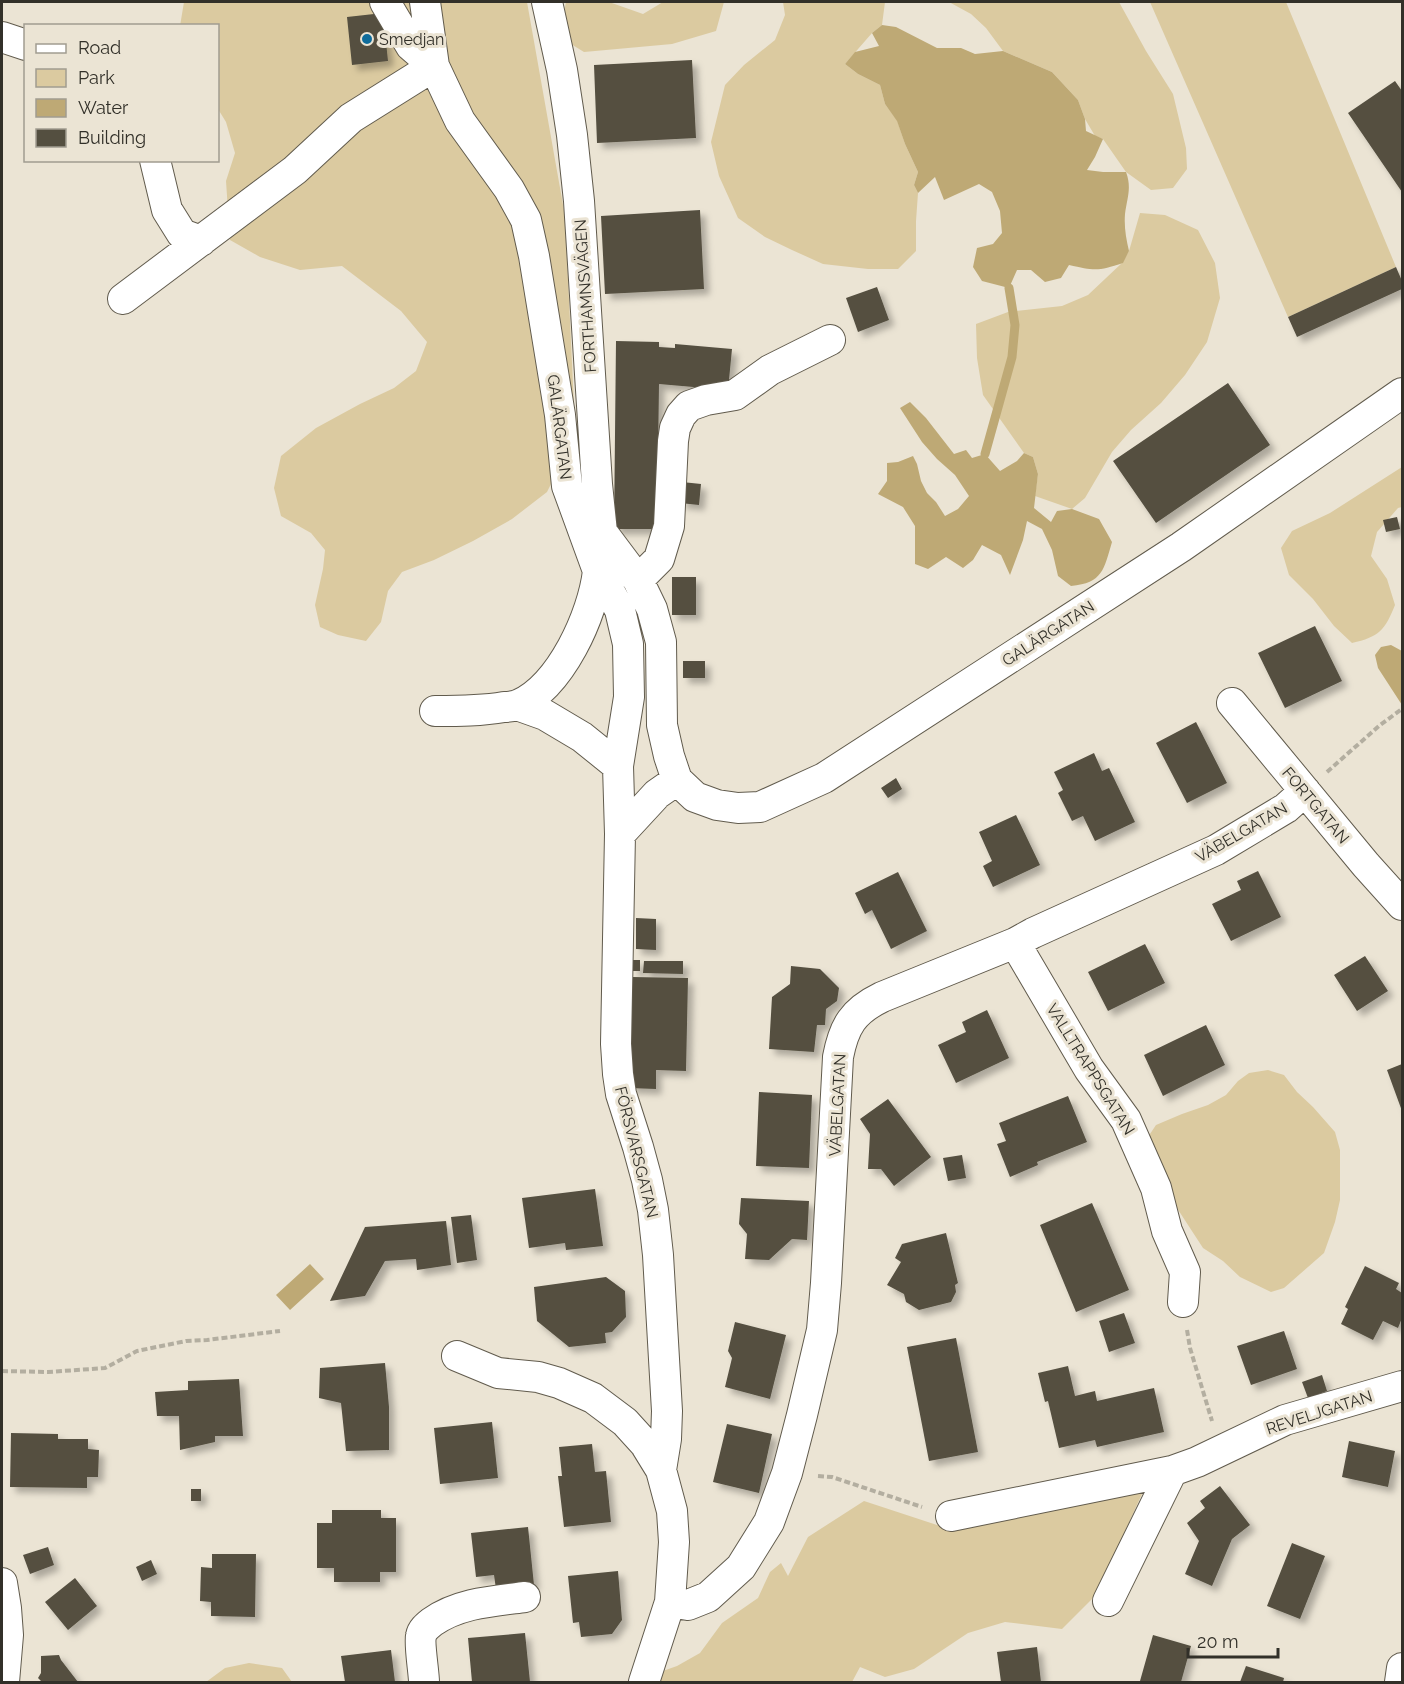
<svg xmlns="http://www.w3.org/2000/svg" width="1404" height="1684" font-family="Raleway,sans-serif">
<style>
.green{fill:#dbcaa0}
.water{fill:#bea975}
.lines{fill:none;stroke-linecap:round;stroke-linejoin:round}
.stream{stroke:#bea975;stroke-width:9}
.building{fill:#544f40;filter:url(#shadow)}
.minor-casing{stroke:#615b4d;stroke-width:32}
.path{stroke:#b3aea0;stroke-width:4;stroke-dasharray:6 3;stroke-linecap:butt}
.minor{stroke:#fff;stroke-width:30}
.poi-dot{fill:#0f6c9b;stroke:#ebe4d4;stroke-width:2}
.labels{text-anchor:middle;stroke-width:6;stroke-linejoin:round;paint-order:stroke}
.poi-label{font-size:16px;fill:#323029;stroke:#ebe4d4;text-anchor:start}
.street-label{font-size:16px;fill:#323029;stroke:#ebe4d4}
</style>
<defs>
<filter id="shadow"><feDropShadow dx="5.5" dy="5.5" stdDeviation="3" flood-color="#0004"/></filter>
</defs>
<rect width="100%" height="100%" fill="#ebe4d4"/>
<!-- green -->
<path class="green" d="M 184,2 L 527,2 L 565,216 L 574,405 L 557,472 L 547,492 L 512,519 L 473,541 L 434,560 L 402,572 L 388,591 L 381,622 L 366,641 L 338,635 L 320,627 L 315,605 L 323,569 L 325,550 L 311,533 L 281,516 L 274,488 L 281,456 L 316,428 L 360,404 L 394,388 L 416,371 L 427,342 L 401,311 L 342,266 L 300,270 L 260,257 L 230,240 L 226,181 L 235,153 L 226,122 L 218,109 L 218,26 L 180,26 Z
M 566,2 L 609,2 L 643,14 L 663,2 L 724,2 L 716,31 L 672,44 L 584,52 L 571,44 L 564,12 Z
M 783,2 L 885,2 L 882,25 L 872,33 L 845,64 L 858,74 L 880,85 L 885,104 L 897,120 L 905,144 L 918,172 L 914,185 L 918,193 L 916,221 L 916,251 L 898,269 L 868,269 L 823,264 L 792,250 L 765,237 L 738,218 L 719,176 L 711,142 L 725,85 L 744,65 L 775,40 L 785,15 Z
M 949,2 L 1119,2 L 1146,51 L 1173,94 L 1186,148 L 1187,169 L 1173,188 L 1151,190 L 1126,172 L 1103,139 L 1095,136 L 1085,119 L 1078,100 L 1052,72 L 1003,51 L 986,28 L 971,14 Z
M 1150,2 L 1286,2 L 1396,267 L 1288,317 Z
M 1140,213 L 1165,215 L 1198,230 L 1215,263 L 1220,298 L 1207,342 L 1185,375 L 1161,403 L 1131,430 L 1112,452 L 1085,498 L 1072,509 L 1035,496 L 1038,474 L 1033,457 L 1024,453 L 983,395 L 977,358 L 976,324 L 1008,312 L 1062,306 L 1088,295 L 1123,262 L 1129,251 Z
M 1402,467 L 1402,507 L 1398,508 L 1377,532 L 1371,556 L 1387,579 L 1395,605 C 1385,630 1379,637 1352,643 L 1334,626 L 1313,599 L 1289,575 L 1281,548 L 1292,531 L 1330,513 Z
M 1268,1070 L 1284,1075 L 1297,1092 L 1313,1107 L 1335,1132 L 1340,1150 L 1340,1200 L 1335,1222 L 1324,1253 L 1284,1288 L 1271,1292 L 1240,1277 L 1223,1261 L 1203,1248 L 1175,1205 L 1148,1137 L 1156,1125 L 1182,1114 L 1208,1105 L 1226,1095 L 1238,1081 L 1249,1073 Z
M 1146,1485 L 1096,1595 L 1062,1629 L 1005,1622 L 968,1633 L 914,1669 L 885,1677 L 860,1667 L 852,1682 L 656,1682 L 660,1672 L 677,1666 L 700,1653 L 722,1623 L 758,1598 L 770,1572 L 781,1563 L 788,1576 L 808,1537 L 864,1501 L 937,1525 Z
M 249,1663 L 282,1668 L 292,1682 L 206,1682 L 225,1668 Z"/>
<!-- water -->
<path class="water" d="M 882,25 L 896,27 L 937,48 L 961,48 L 975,54 L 1003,51 L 1052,72 L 1078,100 L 1085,119 L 1086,131 L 1103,139 L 1095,157 L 1087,170 L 1103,172 L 1126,172 C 1132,188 1127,198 1125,214 C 1124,227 1126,238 1129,251 L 1123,263 C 1099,271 1095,271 1069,265 L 1061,278 L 1045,282 L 1031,270 L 1017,270 L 1009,288 L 982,281 L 973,267 L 977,248 L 993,244 L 1002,233 L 1000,211 L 992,192 L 979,184 L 944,200 L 935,177 L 918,193 L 914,185 L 918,172 L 905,144 L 897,121 L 885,104 L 880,85 L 858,74 L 845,64 L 855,52 L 879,46 L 872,33 Z
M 910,402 L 926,418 L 954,454 L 966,450 L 972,458 L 985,454 L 1000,471 L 1017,461 L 1024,453 L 1033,457 L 1038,474 L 1034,508 L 1051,522 L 1057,511 L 1072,509 L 1099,519 L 1112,542 C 1104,569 1103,583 1071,586 L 1058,576 L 1052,550 L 1042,529 L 1027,521 L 1023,540 L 1010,575 L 1001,555 L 982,545 L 973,560 L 963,568 L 946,557 L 928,569 L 915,564 L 915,526 L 903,507 L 878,494 L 887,481 L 887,463 L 898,462 L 913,456 L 917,464 L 921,481 L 927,493 L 936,502 L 945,516 L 958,509 L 969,496 L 955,475 L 937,459 L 922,442 L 900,408 Z
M 1391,645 L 1402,651 L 1402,705 L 1378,668 L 1375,655 L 1381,647 Z
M 310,1264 L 324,1279 L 290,1310 L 276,1295 Z"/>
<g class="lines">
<!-- stream -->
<path class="stream" d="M 985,454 L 1012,357 L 1015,325 L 1009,288"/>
</g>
<!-- building -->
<path class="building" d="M 383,13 L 388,61 L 352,65 L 347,17 Z
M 692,60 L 696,138 L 597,143 L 594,65 Z
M 1395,81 L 1402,91 L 1402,192 L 1348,113 Z
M 700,210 L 704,289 L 605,294 L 601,216 Z
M 1396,267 L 1402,281 L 1402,289 L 1297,337 L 1288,317 Z
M 877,287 L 889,320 L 858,332 L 846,298 Z
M 616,341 L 659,342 L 659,347 L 675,348 L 675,344 L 732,349 L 728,390 L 659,384 L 657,529 L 614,529 Z
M 1228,383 L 1270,445 L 1156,523 L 1113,461 Z
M 682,482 L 701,484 L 699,505 L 680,503 Z
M 1397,517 L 1400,529 L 1386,532 L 1383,520 Z
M 672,577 L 696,577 L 696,615 L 672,615 Z
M 1315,626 L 1342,681 L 1285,708 L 1258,653 Z
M 683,661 L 705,661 L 705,678 L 683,678 Z
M 1196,722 L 1227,783 L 1187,803 L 1156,743 Z
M 1094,753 L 1102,771 L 1109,768 L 1135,822 L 1095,841 L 1083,816 L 1072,821 L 1058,793 L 1063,790 L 1054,772 Z
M 896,778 L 902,789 L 888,798 L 881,788 Z
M 1016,815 L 1040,865 L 993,887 L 983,866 L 992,861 L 979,832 Z
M 1258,871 L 1281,917 L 1231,941 L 1212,904 L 1241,890 L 1237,881 Z
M 898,872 L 927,931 L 891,949 L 872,910 L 865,914 L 855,893 Z
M 636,918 L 656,919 L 656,950 L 636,949 Z
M 1145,944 L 1165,983 L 1108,1011 L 1088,972 Z
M 1365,956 L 1388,991 L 1357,1011 L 1334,975 Z
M 633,960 L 640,960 L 640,971 L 633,971 Z
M 644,961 L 683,961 L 683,974 L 643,973 Z
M 791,966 L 820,969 L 839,988 L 837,1001 L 826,1009 L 825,1025 L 817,1025 L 814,1052 L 769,1049 L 772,997 L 790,984 Z
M 632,977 L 688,978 L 686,1071 L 656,1070 L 656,1089 L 629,1088 Z
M 987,1010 L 1009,1058 L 956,1083 L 938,1045 L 966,1032 L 962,1022 Z
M 1206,1025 L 1225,1065 L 1163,1096 L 1144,1055 Z
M 1402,1064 L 1402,1111 L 1387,1070 Z
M 759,1092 L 812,1095 L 809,1168 L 756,1166 Z
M 1068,1096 L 1087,1142 L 1037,1162 L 1038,1165 L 1010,1177 L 997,1144 L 1006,1141 L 999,1123 Z
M 888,1099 L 931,1157 L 894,1186 L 881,1169 L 868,1169 L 870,1134 L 860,1119 Z
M 962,1155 L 966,1178 L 948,1181 L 943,1158 Z
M 595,1189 L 603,1246 L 566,1250 L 565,1243 L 529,1248 L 522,1198 Z
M 741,1198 L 809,1201 L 807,1240 L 792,1239 L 769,1260 L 745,1259 L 747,1234 L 739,1224 Z
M 1092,1203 L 1129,1290 L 1076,1312 L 1040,1225 Z
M 471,1215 L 477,1260 L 457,1263 L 451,1217 Z
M 446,1221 L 451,1265 L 417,1270 L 416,1259 L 385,1261 L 365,1296 L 330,1301 L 365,1227 Z
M 946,1233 L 958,1283 L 955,1285 L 956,1292 L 951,1302 L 919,1310 L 906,1302 L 904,1294 L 887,1285 L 901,1262 L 895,1258 L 902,1244 Z
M 1365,1266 L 1399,1283 L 1396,1289 L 1402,1293 L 1402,1318 L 1398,1328 L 1383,1321 L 1373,1340 L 1341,1324 L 1348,1309 L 1345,1307 Z
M 606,1277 L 625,1291 L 626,1317 L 612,1332 L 605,1333 L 606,1343 L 569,1347 L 537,1321 L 534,1287 Z
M 1124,1313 L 1135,1343 L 1109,1352 L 1099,1321 Z
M 735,1322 L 786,1335 L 770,1399 L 725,1387 L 732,1358 L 728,1351 Z
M 1284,1331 L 1297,1369 L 1251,1385 L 1237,1346 Z
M 956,1338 L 978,1452 L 929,1461 L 907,1347 Z
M 385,1363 L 389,1407 L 389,1450 L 346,1451 L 341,1403 L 319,1398 L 320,1368 Z
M 1068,1366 L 1075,1396 L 1095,1391 L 1097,1401 L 1154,1388 L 1164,1432 L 1097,1447 L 1095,1440 L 1059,1448 L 1048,1401 L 1045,1402 L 1038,1373 Z
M 1322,1375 L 1327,1391 L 1308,1398 L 1302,1382 Z
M 239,1379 L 243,1436 L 215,1436 L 215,1442 L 180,1450 L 179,1416 L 157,1416 L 155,1392 L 188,1390 L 188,1381 Z
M 492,1422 L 498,1478 L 440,1484 L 434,1428 Z
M 727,1424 L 772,1434 L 759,1493 L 713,1482 Z
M 11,1433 L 58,1434 L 58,1439 L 88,1439 L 88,1449 L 99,1450 L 98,1477 L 87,1477 L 87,1488 L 10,1487 Z
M 1349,1441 L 1395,1451 L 1388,1487 L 1342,1477 Z
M 592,1444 L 595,1472 L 606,1471 L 611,1522 L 564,1527 L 558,1476 L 562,1476 L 559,1447 Z
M 1220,1486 L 1250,1525 L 1232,1539 L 1212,1586 L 1185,1574 L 1199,1541 L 1187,1523 L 1205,1508 L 1200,1501 Z
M 191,1489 L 201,1489 L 201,1501 L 191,1501 Z
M 332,1510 L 381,1510 L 381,1518 L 396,1518 L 396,1572 L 380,1572 L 380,1582 L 334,1582 L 334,1568 L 317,1568 L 317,1523 L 332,1523 Z
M 528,1527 L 534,1585 L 496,1589 L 494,1575 L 476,1577 L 471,1533 Z
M 1292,1543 L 1325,1556 L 1300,1619 L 1267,1606 Z
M 48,1547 L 54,1565 L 30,1574 L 23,1555 Z
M 212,1554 L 256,1554 L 255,1617 L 211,1616 L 211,1602 L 200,1601 L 201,1567 L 212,1568 Z
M 151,1560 L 157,1574 L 142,1581 L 136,1567 Z
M 618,1571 L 622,1620 L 612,1634 L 581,1637 L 579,1622 L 573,1623 L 568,1576 Z
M 75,1578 L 97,1606 L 68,1630 L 45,1602 Z
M 525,1633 L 530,1682 L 472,1682 L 468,1638 Z
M 1153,1635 L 1191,1646 L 1181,1682 L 1146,1682 L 1140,1681 Z
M 1037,1647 L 1041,1682 L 1001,1682 L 997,1652 Z
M 391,1650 L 395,1682 L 345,1682 L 341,1656 Z
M 59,1655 L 61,1660 L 78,1682 L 42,1682 L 38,1678 L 41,1673 L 41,1656 Z
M 1246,1666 L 1284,1678 L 1283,1682 L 1240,1682 Z"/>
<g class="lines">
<!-- minor casing -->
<g class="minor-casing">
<path id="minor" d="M 385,2 L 411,46 L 434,66
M 425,2 L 434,66 L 460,121 L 509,189 L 526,220 L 534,256 L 560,415 L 567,486 L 598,571 L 620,610 L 628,644 L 629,697 L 618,766 L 620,834 L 616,1044 L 618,1074 L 621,1094 L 638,1147 L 647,1180 L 653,1210 L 658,1255 L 667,1411 L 666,1439 L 661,1470
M 547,2 L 562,70 L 572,135 L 579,201 L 597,484 L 602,532 L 638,580 L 652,609 L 661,642 L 662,725 L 669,756 L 677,780 L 695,797 L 717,805 L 738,808 L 760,807 L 824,778 L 1181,547 L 1402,393
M 2,37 L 26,45
M 155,160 L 167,210 L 182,234 L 201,241
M 123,299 L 295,170 L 351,118 L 434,66
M 638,580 L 659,559 L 669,526 L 673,441 L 675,428 L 681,415 L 689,406 L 706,400 L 735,395 L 770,370 L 830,340
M 1232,703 L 1366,865 L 1402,905
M 517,705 L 545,715 L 582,737 L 618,766
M 435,711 C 459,711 481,711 504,707 C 509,707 514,706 518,705 C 561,686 593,615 598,571
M 620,834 L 657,794 L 677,780
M 1015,943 L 1089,1069 L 1126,1120 L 1156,1188 L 1167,1231 L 1185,1272 L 1183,1302
M 457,1356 L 498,1373 L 538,1377 L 559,1383 L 593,1398 L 625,1422 L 645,1444 L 661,1470 L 672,1511 L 674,1542 L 670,1602 L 644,1682
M 951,1516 L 1172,1471 L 1197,1462 L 1285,1420 L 1402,1386
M 2,1583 L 6,1608 L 8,1635 L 4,1682
M 1108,1601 L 1172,1471
M 670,1602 L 688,1605 L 708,1597 L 741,1567 L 769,1522 L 787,1473 L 802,1415 L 822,1330 L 826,1283 L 838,1057 C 844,1026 853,1011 882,997 L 1015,943 L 1033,933 L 1216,850 L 1286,808 L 1305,791
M 424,1682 C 424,1673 419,1644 421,1636 C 422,1630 427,1626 432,1622 C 459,1603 493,1601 525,1597
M 1400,1682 L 1402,1668"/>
</g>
<!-- path -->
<path class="path" d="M 1327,772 L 1380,725 L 1402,709
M 1187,1330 L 1190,1348 L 1212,1421
M 2,1371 L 48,1372 L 105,1368 L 137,1351 L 186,1341 L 207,1340 L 280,1331
M 818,1476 L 832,1477 L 922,1507"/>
<!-- minor -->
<use href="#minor" class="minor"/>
</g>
<!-- markers -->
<circle class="poi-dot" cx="367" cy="39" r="6"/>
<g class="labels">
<!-- poi labels -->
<g class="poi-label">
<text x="379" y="45">Smedjan</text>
</g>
<!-- street labels -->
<g class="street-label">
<text transform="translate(585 296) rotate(-94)" y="6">FORTHAMNSVÄGEN</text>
<text transform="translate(560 427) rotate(83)" y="6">GALÄRGATAN</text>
<text transform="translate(1048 633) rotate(-33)" y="6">GALÄRGATAN</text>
<text transform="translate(1316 805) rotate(50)" y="6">FORTGATAN</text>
<text transform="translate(1241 832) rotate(-30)" y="6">VÄBELGATAN</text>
<text transform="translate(1091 1069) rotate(58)" y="6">VALLTRAPPSGATAN</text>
<text transform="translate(837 1105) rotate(-87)" y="6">VÄBELGATAN</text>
<text transform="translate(637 1152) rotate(76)" y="6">FÖRSVARSGATAN</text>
<text transform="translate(1319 1412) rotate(-18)" y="6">REVELJGATAN</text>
</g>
</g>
<!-- border -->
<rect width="1404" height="1684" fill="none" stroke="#323029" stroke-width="6"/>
<!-- legend -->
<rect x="24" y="24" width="195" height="138" fill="#ebe4d4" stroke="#a19c90" stroke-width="1.5"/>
<rect x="36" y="44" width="30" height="9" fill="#ffffff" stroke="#a19c90" stroke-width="1.5"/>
<text x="78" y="54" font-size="18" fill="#323029">Road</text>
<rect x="36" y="69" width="30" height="18" fill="#dbcaa0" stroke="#a19c90" stroke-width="1.5"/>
<text x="78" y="84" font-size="18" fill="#323029">Park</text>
<rect x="36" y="99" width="30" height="18" fill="#bea975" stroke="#a19c90" stroke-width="1.5"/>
<text x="78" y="114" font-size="18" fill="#323029">Water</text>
<rect x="36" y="129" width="30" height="18" fill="#544f40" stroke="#a19c90" stroke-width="1.5"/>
<text x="78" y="144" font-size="18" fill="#323029">Building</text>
<!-- scale -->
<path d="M1188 1648v9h90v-9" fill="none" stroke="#323029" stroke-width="3"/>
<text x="1197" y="1648" font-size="18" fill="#323029" stroke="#ebe4d4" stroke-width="4.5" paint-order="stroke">20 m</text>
</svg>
